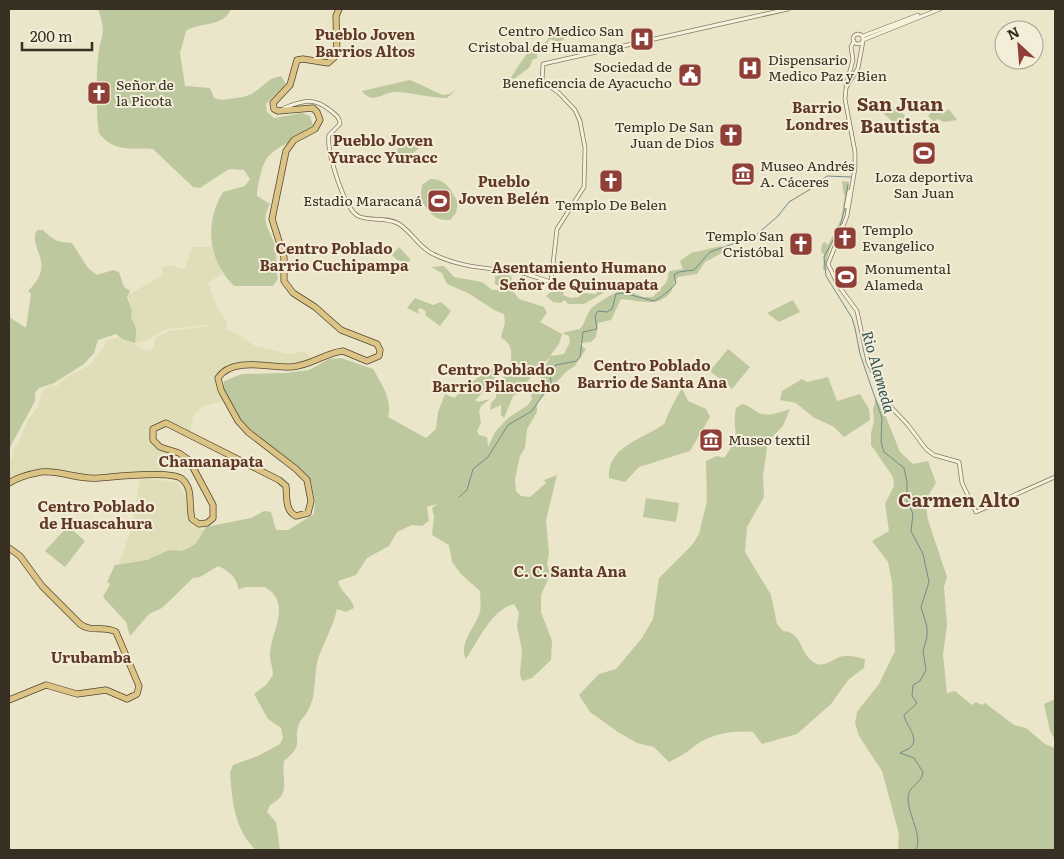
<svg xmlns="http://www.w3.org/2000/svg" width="1064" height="859" font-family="Literata,serif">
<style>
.farmland{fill:#e0deb8}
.green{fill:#bec89e}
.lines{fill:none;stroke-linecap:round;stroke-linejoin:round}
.stream{stroke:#718d8a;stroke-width:1}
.tertiary-casing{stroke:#857860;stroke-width:4.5}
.trunk-casing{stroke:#544633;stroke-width:7}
.tertiary{stroke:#f6f1dc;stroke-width:3}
.trunk{stroke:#dcc485;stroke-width:5.5}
.labels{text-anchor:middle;stroke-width:4;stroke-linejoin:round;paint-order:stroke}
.poi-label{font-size:14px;fill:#372f22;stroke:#f3eed9;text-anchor:start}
.neighbourhood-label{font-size:15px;font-weight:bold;fill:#603825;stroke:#f3eed9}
.water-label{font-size:15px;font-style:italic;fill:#335456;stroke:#f3eed9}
.district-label{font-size:19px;font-weight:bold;fill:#603825;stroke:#f3eed9}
</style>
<rect width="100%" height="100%" fill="#ebe5ca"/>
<!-- farmland -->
<path class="farmland" d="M 192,247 L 212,247 L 222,274 L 208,283 L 217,307 L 227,322 L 226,330 L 236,333 L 255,346 L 289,354 L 304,351 L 312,359 L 296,364 L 240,364 L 225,367 L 218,375 L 217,383 L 223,401 L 201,407 L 193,417 L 190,433 L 169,424 L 152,430 L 150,434 L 150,439 L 157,448 L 175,454 L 163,472 L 81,474 L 52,469 L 38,470 L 9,480 L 9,459 L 14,456 L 12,451 L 17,445 L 29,418 L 38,407 L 42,392 L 50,385 L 57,386 L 65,378 L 90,365 L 105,345 L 106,340 L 118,338 L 133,343 L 143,350 L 149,350 L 154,348 L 155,338 L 169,331 L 210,326 L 220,328 L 206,325 L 166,329 L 147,340 L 135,343 L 136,336 L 131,318 L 132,310 L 128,295 L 163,275 L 162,267 L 170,265 L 182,269 L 185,268 Z
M 140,478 L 177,482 L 186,496 L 188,519 L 194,526 L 204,531 L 196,543 L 189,548 L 181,551 L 169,550 L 147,560 L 119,564 L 133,523 Z"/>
<!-- green -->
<path class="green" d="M 98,9 L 231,9 C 223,28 201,21 186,31 L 180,53 L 185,86 L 210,88 L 214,98 L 222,100 L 243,97 L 252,94 L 271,79 L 281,76 L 286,84 L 266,104 L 267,112 L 274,118 L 302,113 L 310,116 L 313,125 C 309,132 302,135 295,139 C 264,155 264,157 257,191 L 257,196 L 270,204 C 258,225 273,231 276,250 C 277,260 275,269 278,279 L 273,286 L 234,286 C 208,260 204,224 223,192 L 245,186 L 250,179 L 244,170 L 229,169 L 200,188 L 193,187 L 153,149 C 132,148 113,152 99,133 C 96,116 96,76 98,58 C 100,33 108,37 98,9 Z
M 548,25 L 553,28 L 563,27 L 565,33 L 563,40 L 558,42 L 550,39 L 545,48 L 537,53 L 537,58 L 532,60 L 530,67 L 514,79 L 511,78 C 512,75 528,52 530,49 L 539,47 L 548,40 Z
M 410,80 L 443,95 L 449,94 L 457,89 L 447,98 C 432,98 413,93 397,92 C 383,91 373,106 362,91 Z
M 890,106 L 905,115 L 899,127 L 884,114 Z
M 935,108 L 942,114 L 949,109 L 957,120 L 944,122 L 937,119 L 934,122 L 928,116 Z
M 413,135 L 419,148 L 399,165 L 391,155 Z
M 430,179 C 446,178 451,191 458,202 L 456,213 L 450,220 C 433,221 429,211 420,199 L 422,185 Z
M 842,181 L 849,182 L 848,192 L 851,185 L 845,217 L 846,206 C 843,227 823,251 827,270 L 823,270 L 824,254 L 821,252 L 822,244 L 825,242 L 828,245 L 841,219 L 845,194 L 844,196 Z
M 37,230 L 43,230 C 52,239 58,243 72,243 L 88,268 L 97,275 L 113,270 L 119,272 L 124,287 L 130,291 L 127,297 L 132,310 L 131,318 C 137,327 137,333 135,343 L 122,339 L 116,334 L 98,340 L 94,353 L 84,364 L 54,383 L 39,388 L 35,393 L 35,401 L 9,449 L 9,317 L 26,328 L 31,294 L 28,291 C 58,262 27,249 37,230 Z
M 721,246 L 722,253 L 705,262 L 697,274 L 678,277 C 674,281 674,287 671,292 C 657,309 639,300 621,299 L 611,320 L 598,323 L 596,337 L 591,342 L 580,343 L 581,346 L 586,349 L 575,366 L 567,371 L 537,403 L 537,412 L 527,429 L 525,448 L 520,456 L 515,479 L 516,491 L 521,496 L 530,497 L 546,483 L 544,480 L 557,475 L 546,520 L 549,554 L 547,563 L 550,575 L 541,595 L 541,612 L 552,641 L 551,660 L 532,678 L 522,681 L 520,674 L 522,650 L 517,626 L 519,613 L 514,604 C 491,610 479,640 466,659 C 458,645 474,628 479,615 C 482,607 480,599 480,591 L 461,574 L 452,562 L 449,545 L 432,535 L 434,516 L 432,508 L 437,504 L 427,507 L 429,521 L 422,526 L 412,525 L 397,532 L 389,546 L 367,558 L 356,575 L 338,581 C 340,592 352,597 354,608 L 346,612 L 337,609 C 333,627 324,641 318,659 C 315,670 316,678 314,689 C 314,697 310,708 306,714 C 304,717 300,720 299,724 C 292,742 306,743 284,761 C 281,782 292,793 270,805 L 267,812 L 276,822 L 280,850 L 256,850 C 234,829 232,800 230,772 L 233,765 L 258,756 L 280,744 L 283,738 L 281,728 L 268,719 L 254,694 L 266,685 L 273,675 C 273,667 269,660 270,652 C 272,630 292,603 265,587 L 247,587 L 238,589 C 238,578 228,570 218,566 L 200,577 L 193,578 L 162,608 L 149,614 L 130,636 L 126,622 L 103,597 L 110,584 L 107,582 L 115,565 L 147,560 L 169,550 L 181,551 L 189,548 L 196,543 L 206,527 L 251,518 L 264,511 L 271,512 L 276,530 L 288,530 L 314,514 L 315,500 L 311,481 L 243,423 L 223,387 L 224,381 L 242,374 L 286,373 L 309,370 L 329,359 L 341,358 L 373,369 C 381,383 393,400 388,417 L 426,438 L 436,429 L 438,412 L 445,394 L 454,398 L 476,379 L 495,367 L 499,361 C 503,374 484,391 475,400 L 478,402 L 490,399 L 481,406 L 479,411 L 481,423 L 477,431 L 479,435 L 487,437 L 488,447 L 495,432 L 508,418 L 528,405 L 532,399 L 531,395 C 540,382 543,371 550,357 L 535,371 L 520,392 L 513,396 L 504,418 L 501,415 L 501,405 L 490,410 L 491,403 L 496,398 L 496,393 L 491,392 L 492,390 C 504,379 519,357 507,342 C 505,340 502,339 501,337 L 505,323 L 504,314 L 496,311 L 468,293 L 447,284 L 442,273 L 431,267 L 444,266 L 454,277 L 482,282 L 492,290 L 512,290 L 519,299 L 544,307 L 547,313 L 540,322 L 562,334 L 559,344 L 550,356 L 564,354 L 570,342 L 569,336 L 562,333 L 580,329 C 585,323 586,316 590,310 C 593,305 617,291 624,289 L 643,297 L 653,297 C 657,292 660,289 664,285 C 674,273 659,272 683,269 L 680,261 L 691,253 Z
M 399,247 L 411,260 L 407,263 L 397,260 L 392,255 Z
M 508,275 L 512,277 L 510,287 L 503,288 L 495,284 L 495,276 Z
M 605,281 L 601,285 L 603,293 L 584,304 L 568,304 L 565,300 L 560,303 L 553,302 L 546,296 L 552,291 L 553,285 L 557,289 L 565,287 L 563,295 L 571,298 L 579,297 L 582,293 L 596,294 L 597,290 L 594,285 Z
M 415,298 L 433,305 L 441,302 L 451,311 L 440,326 L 425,315 L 426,312 L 421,308 L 418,309 L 419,314 L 407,308 Z
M 793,300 L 800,312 L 798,313 L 779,322 L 767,313 Z
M 728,349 L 750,367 L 732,389 L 710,371 Z
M 828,377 L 837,401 L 860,394 L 869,409 L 870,420 L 844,437 L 834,427 L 813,417 L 796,403 L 780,400 L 782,391 L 802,379 L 807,382 Z
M 682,388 L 688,401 L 706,409 L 710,417 L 690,451 L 639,467 L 625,482 L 609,478 C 607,445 644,440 665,423 C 667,414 677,397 682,388 Z
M 876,399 L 886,417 L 900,452 L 913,464 L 928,461 L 936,483 L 925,501 L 928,520 L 947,577 L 944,587 L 947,625 L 943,655 L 947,693 L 955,691 L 972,705 L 976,702 L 982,705 L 985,703 L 1014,725 L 1026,728 L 1045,744 L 1055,748 L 1055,850 L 898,850 L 899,834 L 882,771 L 859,736 L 855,723 L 857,712 L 879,684 L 895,651 L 892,582 L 888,562 L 872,541 L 889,531 L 885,504 L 894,486 L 893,477 L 871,445 L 871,433 L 874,422 L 873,409 Z
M 742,404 C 749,406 751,408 757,412 C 766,418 781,412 790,409 L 783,426 L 768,441 L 763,476 L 764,497 L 747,527 L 745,552 L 771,595 L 777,624 L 783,631 C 804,633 798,653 815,663 C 825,669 835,656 845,656 C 851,655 859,658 865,659 L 864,668 L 848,680 L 831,704 L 797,734 L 762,744 L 753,732 C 735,730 710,734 696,745 C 687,752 680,757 669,762 L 654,747 L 637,743 L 618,732 L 590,712 L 579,695 L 599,674 L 616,669 L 642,638 L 653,619 L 659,578 L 692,545 L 699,534 L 707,501 L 706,461 L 717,456 L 724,458 C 744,432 731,434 736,408 Z
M 646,498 L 679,503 L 676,522 L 643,517 Z
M 68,526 L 85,541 L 65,567 L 45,551 Z
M 1055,699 L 1055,740 L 1050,731 L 1044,704 Z"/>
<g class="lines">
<!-- stream -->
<path class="stream" d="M 846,200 L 848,184
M 840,227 L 845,207
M 837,233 L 824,257 L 826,276 L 852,318 L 855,328 L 860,354 L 882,418 L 881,442 L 884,452 L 904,468 L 907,482 L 907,500 L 913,514 L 911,531 L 923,554 L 929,582 L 921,607 L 927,627 L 927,637 L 923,651 L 926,670 L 920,681 L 913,685 L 912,696 L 917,703 L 904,715 C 905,725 921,738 910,748 C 907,750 903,751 900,753 L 914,758 L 923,772 C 922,784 908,785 908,798 C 908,815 923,835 916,850
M 459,497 L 467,490 L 473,469 L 488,457 L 508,425 L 532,411 L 551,383 L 550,372 L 552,368 L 556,365 L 576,361 L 580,357 L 583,332 L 597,329 L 595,316 L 598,311 L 607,312 L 612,309 L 616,294 L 623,293 L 654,301 C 659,299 673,288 676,283 L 674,275 L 679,272 L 694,270 L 710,252 L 755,236 L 778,216 L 789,202 L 809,190 L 827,176 L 851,177"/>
<!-- tertiary casing -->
<g class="tertiary-casing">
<path id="tertiary" d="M853 39a5 5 0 1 1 10 0a5 5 0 1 1-10 0Z
M 863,36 L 918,15
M 863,40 L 940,9
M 863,41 L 858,68 L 846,88 L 845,99 L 855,152 L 855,168 L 847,216 L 828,264 L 838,285 L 857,311 L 868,362 L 889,405 L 908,425 L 926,449 L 934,455 L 959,462 L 962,483 L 976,512 L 1055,477
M 846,85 L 853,60 L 851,47 L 854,41
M 284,108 C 304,100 314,97 331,111 C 336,115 340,118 340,124 L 329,135 C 326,151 344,208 358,216 C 370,222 386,216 399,224 C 412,232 419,248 433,254 C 461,268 488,268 518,272 C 529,274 540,279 551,282 L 557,229 L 584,187 L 585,148 L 580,121 L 575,110 L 559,93 L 542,81 L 543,64 L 788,9
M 846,207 L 849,191
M 835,240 L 842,226"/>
</g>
<!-- trunk casing -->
<g class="trunk-casing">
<path id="trunk" d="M 9,483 C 18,477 30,474 41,472 C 60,470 79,480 98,478 C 113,477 171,470 182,479 C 194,489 188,506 192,519 L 199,524 L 207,523 L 213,518 L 213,505 L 189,460 L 179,453 L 160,447 L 153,440 L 153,429 L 166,423 L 279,480 L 286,486 C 287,497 285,511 296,516 L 308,513 L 311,501 L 307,480 L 296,469 L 248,432 L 238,421 L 221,390 L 218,378 C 232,356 270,368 291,367 C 310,366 325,353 343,351 L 367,361 L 379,356 L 380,350 L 377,344 L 341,330 L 315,307 L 293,293 L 284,281 L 284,257 L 272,219 L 286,151 L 294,140 L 315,129 L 320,120 L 317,112 L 313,108 L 278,111 L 274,109 L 273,103 L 290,85 L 297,60 L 303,59 L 328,63 L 337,55 L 336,16 L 339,9
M 9,548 L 20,556 L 42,586 L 80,624 C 91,633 105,625 116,632 L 139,686 L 137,694 L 127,699 L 106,690 L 77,694 L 46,685 L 9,700"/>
</g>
<!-- tertiary -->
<use href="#tertiary" class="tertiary"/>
<!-- trunk -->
<use href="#trunk" class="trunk"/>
</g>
<!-- icons -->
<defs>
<g id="hospital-square" transform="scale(1.25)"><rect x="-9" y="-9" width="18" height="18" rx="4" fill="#8f3f36" stroke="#f3eed9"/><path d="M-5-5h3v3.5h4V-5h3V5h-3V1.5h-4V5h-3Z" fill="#fff"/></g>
<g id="civic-square" transform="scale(1.25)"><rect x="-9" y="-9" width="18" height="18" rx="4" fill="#8f3f36" stroke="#f3eed9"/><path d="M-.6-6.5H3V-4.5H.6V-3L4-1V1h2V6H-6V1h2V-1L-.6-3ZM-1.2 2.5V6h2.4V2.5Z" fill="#fff"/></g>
<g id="church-square" transform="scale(1.25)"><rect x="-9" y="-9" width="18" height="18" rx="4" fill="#8f3f36" stroke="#f3eed9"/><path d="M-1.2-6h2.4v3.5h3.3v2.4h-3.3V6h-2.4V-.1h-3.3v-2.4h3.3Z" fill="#fff"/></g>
<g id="stadium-square" transform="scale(1.25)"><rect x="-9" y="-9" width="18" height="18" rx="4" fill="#8f3f36" stroke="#f3eed9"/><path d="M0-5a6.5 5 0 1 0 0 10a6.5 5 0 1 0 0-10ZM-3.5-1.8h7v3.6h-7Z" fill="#fff"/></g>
<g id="museum-square" transform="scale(1.25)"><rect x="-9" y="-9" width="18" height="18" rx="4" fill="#8f3f36" stroke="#f3eed9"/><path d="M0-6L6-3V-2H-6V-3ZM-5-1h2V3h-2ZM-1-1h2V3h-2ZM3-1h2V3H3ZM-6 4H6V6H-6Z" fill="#fff"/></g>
</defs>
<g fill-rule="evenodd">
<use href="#hospital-square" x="642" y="39"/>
<use href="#hospital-square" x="750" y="68"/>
<use href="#civic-square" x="690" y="75"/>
<use href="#church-square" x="99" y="93"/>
<use href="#church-square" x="731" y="135"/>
<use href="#stadium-square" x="924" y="153"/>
<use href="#museum-square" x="743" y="174"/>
<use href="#church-square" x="611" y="181"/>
<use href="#stadium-square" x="439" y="201"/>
<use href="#church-square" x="845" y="238"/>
<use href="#church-square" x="801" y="244"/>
<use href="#stadium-square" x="846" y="277"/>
<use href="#museum-square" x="711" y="440"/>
</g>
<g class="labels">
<!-- poi labels -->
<g class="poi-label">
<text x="624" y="36" text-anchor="end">Centro Medico San<tspan x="624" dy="16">Cristobal de Huamanga</tspan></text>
<text x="768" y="65">Dispensario<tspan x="768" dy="16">Medico Paz y Bien</tspan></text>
<text x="672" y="72" text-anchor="end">Sociedad de<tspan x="672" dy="16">Beneficencia de Ayacucho</tspan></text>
<text x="116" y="90">Señor de<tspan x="116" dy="16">la Picota</tspan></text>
<text x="714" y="132" text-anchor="end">Templo De San<tspan x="714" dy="16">Juan de Dios</tspan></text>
<text x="760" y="171">Museo Andrés<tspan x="760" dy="16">A. Cáceres</tspan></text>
<text x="924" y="182" text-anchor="middle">Loza deportiva<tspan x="924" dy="16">San Juan</tspan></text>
<text x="422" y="206" text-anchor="end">Estadio Maracaná</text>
<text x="611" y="210" text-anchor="middle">Templo De Belen</text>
<text x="862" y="235">Templo<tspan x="862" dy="16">Evangelico</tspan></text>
<text x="784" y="241" text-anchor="end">Templo San<tspan x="784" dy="16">Cristóbal</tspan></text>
<text x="864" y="274">Monumental<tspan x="864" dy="16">Alameda</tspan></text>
<text x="728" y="445">Museo textil</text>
</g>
<!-- neighbourhood labels -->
<g class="neighbourhood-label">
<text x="365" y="40">Pueblo Joven<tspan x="365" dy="17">Barrios Altos</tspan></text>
<text x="817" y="113">Barrio<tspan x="817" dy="17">Londres</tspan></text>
<text x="383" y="146">Pueblo Joven<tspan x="383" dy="17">Yuracc Yuracc</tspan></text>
<text x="504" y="187">Pueblo<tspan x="504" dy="17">Joven Belén</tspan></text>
<text x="334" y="254">Centro Poblado<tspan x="334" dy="17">Barrio Cuchipampa</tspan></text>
<text x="579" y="273">Asentamiento Humano<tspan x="579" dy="17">Señor de Quinuapata</tspan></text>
<text x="652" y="371">Centro Poblado<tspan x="652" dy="17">Barrio de Santa Ana</tspan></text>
<text x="496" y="375">Centro Poblado<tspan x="496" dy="17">Barrio Pilacucho</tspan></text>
<text x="211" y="467">Chamanapata</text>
<text x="96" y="512">Centro Poblado<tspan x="96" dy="17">de Huascahura</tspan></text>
<text x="570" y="577">C. C. Santa Ana</text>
<text x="91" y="663">Urubamba</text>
</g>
<!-- water labels -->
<g class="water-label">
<text transform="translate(878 372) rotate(74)" y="5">Rio Alameda</text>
</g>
<!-- district labels -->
<g class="district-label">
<text x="900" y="111">San Juan<tspan x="900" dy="22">Bautista</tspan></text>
<text x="959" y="507">Carmen Alto</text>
</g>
</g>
<!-- border -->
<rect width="1064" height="859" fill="none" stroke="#372f22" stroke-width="20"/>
<!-- north arrow -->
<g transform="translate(1019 45) rotate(334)"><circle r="24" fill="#f3eed9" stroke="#a8a290"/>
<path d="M0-4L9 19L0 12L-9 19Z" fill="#8f3f36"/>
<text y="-8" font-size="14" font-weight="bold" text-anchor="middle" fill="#372f22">N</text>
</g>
<!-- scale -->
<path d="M22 42v8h70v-8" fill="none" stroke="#372f22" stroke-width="2.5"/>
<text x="30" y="42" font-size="15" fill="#372f22" stroke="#f3eed9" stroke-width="4" paint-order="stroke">200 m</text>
</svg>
